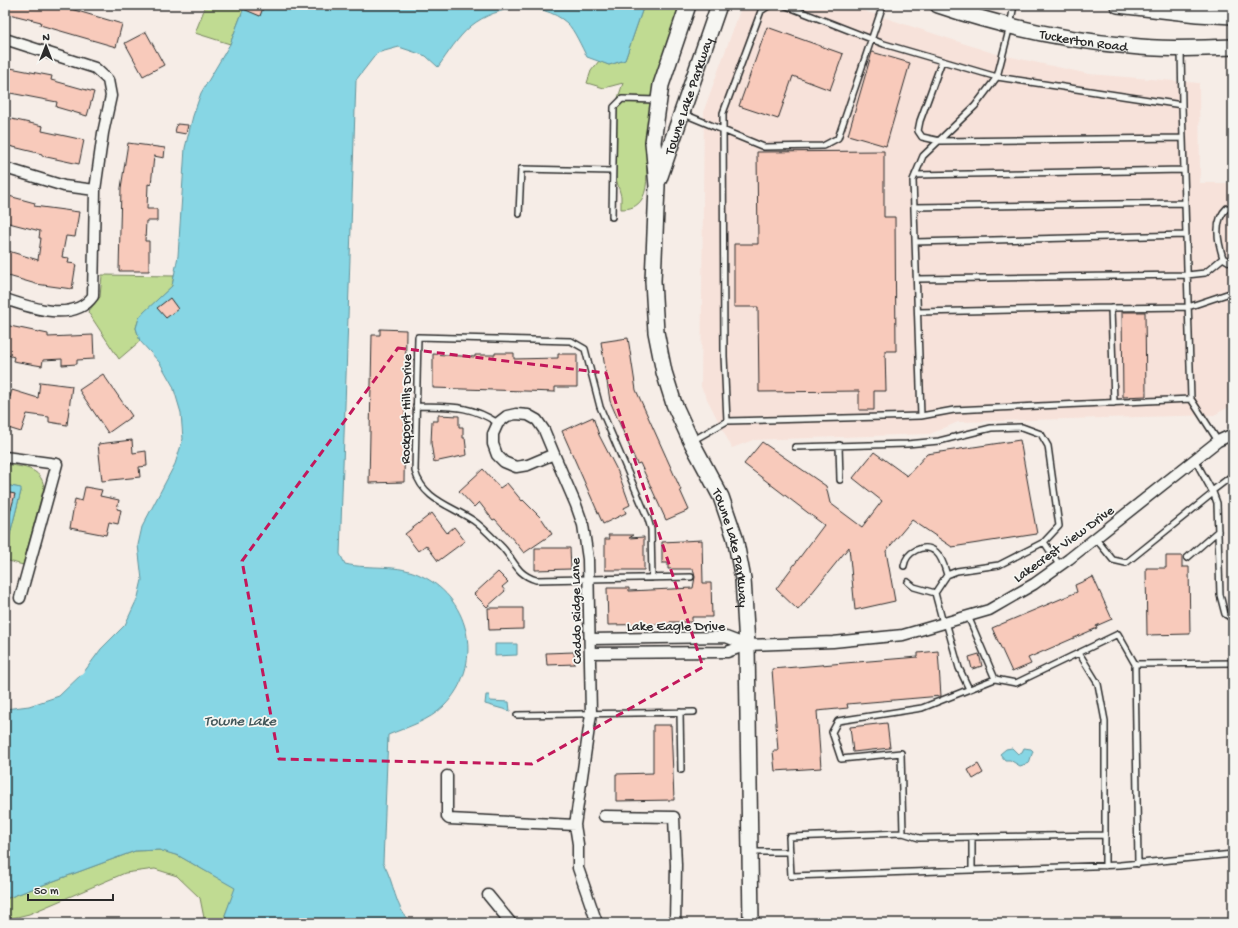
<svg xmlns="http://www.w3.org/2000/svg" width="1238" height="928" font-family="'Gochi Hand',sans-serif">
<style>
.built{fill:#f7e2da}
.green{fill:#c0db92;stroke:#76835e}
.water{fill:#87d6e4;stroke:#62929a}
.building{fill:#f8cabb;stroke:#2b2b2b}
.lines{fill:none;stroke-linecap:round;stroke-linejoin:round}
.lane-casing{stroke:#2b2b2b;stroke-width:8}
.street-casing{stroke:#2b2b2b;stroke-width:13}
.secondary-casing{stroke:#2b2b2b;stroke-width:18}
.lane{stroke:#f6f6f2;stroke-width:5}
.street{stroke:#f6f6f2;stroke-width:10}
.secondary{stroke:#f6f6f2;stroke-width:15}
.marked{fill:none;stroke:#c2185b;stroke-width:3;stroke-dasharray:8 5;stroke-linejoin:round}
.labels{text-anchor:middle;stroke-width:3.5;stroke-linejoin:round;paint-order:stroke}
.street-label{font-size:14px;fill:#2b2b2b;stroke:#f6f6f2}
.water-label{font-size:15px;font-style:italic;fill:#425659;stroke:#f6f6f2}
</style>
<rect width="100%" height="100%" fill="#f6ede7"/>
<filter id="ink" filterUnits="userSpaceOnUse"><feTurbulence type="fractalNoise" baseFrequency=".025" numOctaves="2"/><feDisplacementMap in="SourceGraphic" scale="8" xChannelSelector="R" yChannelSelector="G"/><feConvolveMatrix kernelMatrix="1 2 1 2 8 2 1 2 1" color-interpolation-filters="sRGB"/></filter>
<g filter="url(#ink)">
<!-- built -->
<path class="built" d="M 742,5 L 846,5 L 993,53 L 1089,74 L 1199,83 L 1200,183 L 1233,183 L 1233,405 L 1214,415 L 958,422 L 930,434 L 753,440 L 732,448 L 701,387 L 704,110 Z"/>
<!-- green -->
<path class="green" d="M 206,5 L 245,5 L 230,44 L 195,33 Z
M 644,5 L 681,5 C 669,53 655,102 647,151 C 645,166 650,185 642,199 C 637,207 630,209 621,209 L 621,196 L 613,168 L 612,116 L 623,83 L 604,88 L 587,83 L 591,71 L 599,61 L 609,65 L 625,60 Z
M 102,275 L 174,276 L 172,286 L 139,318 L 136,328 L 140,341 L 119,359 L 88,312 L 100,297 Z
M 5,464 C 22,467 41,467 44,487 L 23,565 L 5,560 L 5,543 L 8,542 L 21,491 L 20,488 L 5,485 Z
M 160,850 L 179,856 L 236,888 L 225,915 L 227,923 L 205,923 L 200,898 L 177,876 L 155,869 L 125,873 L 29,914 L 5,920 L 5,899 L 135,851 Z"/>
<!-- water -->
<path class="water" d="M 245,5 L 644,5 L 625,60 L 609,65 L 587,57 C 582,48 574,29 567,23 C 541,0 497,5 471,26 C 458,37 448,53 438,67 L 426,56 L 399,47 L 377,53 L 356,80 L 340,554 L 345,564 C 370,570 398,563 422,576 C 472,600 484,666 444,706 C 429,721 407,727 388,735 L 383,863 C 395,883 394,907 411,923 L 227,923 L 225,915 L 235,888 L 179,856 L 159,850 L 135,851 L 5,899 L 5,709 L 29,706 L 59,696 L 84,672 L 101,649 L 125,625 L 138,597 L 142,580 L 138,545 L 142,527 L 175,464 L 183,439 L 181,413 L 173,386 L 160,363 L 140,341 L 136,328 L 139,318 L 144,312 L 172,286 L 178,256 L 185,148 L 193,116 L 201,93 L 230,44 Z
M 5,485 L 21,488 L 21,491 L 8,542 L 5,543 Z
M 495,644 L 517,644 L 517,655 L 495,656 Z
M 486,695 L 489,695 L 490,701 L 509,702 L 510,711 L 485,704 Z
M 1012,748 L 1018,754 L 1022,752 L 1024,748 L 1031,749 L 1033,751 L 1029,763 L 1020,766 L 1010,760 L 1005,760 L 1000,754 L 1006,749 Z"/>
<!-- building -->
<path class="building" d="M 5,5 L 57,5 L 122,24 L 116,47 L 40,25 L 41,22 L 5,13 Z
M 234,5 L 264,5 L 260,16 Z
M 767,27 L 843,54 L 830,90 L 793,76 L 778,119 L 739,106 Z
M 146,32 L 164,65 L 143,76 L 125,43 Z
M 872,52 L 910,63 L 886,146 L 848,135 Z
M 5,67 L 52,76 L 51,80 L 94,92 L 87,116 L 56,107 L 57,102 L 5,92 Z
M 7,118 L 43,126 L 42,131 L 84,140 L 79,164 L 42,156 L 42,154 L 5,145 L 5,126 Z
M 177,124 L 188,125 L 186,134 L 175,132 Z
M 128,143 L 165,148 L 164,158 L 154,156 L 151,185 L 148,184 L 147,209 L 157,209 L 157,221 L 146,221 L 145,241 L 149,241 L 149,271 L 119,271 L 121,188 Z
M 884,151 L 884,217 L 895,217 L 896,351 L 885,351 L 886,391 L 874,391 L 874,410 L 859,410 L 859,391 L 759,392 L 758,307 L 734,307 L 734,244 L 758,244 L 757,152 Z
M 5,195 L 35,203 L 34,206 L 79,212 L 75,237 L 66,236 L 62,257 L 69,258 L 68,263 L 76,264 L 72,289 L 36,284 L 5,275 L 5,250 L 38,260 L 41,238 L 39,238 L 40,231 L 5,222 Z
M 170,298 L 178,309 L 166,318 L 157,308 Z
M 1122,312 L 1145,312 L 1146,396 L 1123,397 Z
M 5,325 L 48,334 L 48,337 L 93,335 L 94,359 L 77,360 L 77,364 L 62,365 L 62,359 L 43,360 L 42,366 L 13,361 L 14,357 L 5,354 Z
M 380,329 L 406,330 L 404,482 L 369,483 L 372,335 L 380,335 Z
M 628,338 L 636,390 L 681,490 L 680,490 L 689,510 L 666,520 L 640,463 L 637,464 L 610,401 L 601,342 Z
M 495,353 L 514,353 L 514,359 L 558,358 L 558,354 L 577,354 L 577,387 L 555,387 L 555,392 L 433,388 L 433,354 L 475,357 L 475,355 L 495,355 Z
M 103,374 L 132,416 L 108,433 L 79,390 Z
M 40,382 L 72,386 L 67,425 L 49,422 L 49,417 L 27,414 L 21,432 L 5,427 L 5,395 L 10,397 L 12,390 L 38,398 Z
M 438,415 L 459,416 L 459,427 L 463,427 L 463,438 L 465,438 L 467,455 L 434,462 L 431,443 L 432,421 L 438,421 Z
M 593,417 L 599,435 L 618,472 L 630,505 L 624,508 L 626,513 L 603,524 L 562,431 Z
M 132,440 L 133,453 L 146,451 L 147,466 L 139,467 L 140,477 L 102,481 L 98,444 Z
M 1020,440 L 1037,534 L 952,547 L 912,520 L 886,551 L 895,601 L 855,610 L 849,547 L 798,610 L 776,589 L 824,525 L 744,464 L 762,442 L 826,486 L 830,503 L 862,527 L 882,501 L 853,478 L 874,452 L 907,476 L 927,454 Z
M 483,469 L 500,488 L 507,483 L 522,501 L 523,500 L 542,519 L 552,534 L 524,553 L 516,543 L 495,519 L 493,520 L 479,502 L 474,507 L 459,491 Z
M 85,487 L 102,490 L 100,496 L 119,500 L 117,509 L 121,510 L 118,524 L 109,522 L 106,535 L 70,528 L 75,499 L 82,501 Z
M 5,492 L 15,494 L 8,521 L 5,521 Z
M 432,513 L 447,533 L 454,527 L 465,541 L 438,561 L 426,545 L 418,551 L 405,534 Z
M 608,535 L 634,535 L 629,538 L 644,537 L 644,570 L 605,570 L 605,539 L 610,539 Z
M 702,540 L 703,583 L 711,583 L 712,617 L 692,617 L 692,622 L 670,622 L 670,624 L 608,625 L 607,588 L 629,588 L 629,591 L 693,588 L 695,577 L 693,569 L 668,569 L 668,563 L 662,563 L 662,542 Z
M 535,548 L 570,548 L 571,569 L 535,570 Z
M 1166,556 L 1182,556 L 1182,567 L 1189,567 L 1190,634 L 1147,635 L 1146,568 L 1166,568 Z
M 498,572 L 508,582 L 502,587 L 505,591 L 487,607 L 474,594 Z
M 1093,577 L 1112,619 L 1096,626 L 1097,628 L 1028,658 L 1031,664 L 1012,672 L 992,628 L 1077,592 L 1075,585 Z
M 488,608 L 523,608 L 523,629 L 489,630 Z
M 938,651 L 941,696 L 847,704 L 848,708 L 817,711 L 821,768 L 775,771 L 773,751 L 778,751 L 772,669 L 918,657 L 918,653 Z
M 574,652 L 575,664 L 547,665 L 546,653 Z
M 979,654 L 982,666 L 972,669 L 969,657 Z
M 887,723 L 890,748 L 853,752 L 850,727 Z
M 653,725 L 671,725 L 674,800 L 616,801 L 616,774 L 653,773 Z
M 978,764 L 983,773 L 973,779 L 968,770 Z"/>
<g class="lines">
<!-- lane casing -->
<g class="lane-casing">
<path id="lane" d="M 784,5 L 884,44 L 997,77 L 1182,105 L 1181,50
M 942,61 L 920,121 L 918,131 L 922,137 L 940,141 L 1183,138
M 1182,105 L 1191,399
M 684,114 L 764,147 L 823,146 L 838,138 L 883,5
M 915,175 L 1184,170
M 914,207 L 1185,203
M 1233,208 L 1227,208 C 1213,221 1218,242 1223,258 L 1233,264
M 519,214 L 521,169 L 612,171
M 612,217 L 614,107 L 622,99 L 657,100
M 915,242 L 1186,235
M 917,279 L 1187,275 L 1205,273 L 1223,258
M 918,312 L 1111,308
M 1114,403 L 1111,308 L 1188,307 L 1233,292
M 416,406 C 450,407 468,404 498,423
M 921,416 L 954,410 L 1191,399 L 1218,441
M 727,421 L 724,356 L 723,113 L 761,11 L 770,5
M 692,441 L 727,421 L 921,416 L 913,180 L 923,156 L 975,106 L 997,77 L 1010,26 L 1014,5
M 839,445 L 840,480
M 795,447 L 907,444 L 939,441 L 991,428 L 1022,427 L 1041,434 L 1048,446 L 1059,526 L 1044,542 L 999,565 L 957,571 L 947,575 L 935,593 L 943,623
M 1195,460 L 1212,491 L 1233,475
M 1213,492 L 1217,503 L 1220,595 L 1225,614 L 1233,619
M 1096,539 L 1113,560 L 1126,563 L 1213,493
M 1044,542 L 1060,566
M 1187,558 L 1218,531
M 904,566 C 906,552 924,542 936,552 C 942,557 945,568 947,575
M 652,578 L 651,529 L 648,519 L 600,407 L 585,349 L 571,341 L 418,337 L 415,471 C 423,500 452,506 474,521 C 484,528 493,538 502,547 C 515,561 516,574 536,580 L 691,577
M 908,582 L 914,587 L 935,593
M 968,616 L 995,679
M 946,622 L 959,668 L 969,689
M 1079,653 L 1098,684 L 1105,721 L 1105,866
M 1233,663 L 1135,664 L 1118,634 L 1016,683 L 995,679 L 922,708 L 838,721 L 832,732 L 841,759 L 901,753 L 903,833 L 789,837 L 791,876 L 1120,865 L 1233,854
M 1135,664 L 1138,864
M 680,712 L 681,770
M 517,715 L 694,712
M 903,833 L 919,838 L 1105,835
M 972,837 L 972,870
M 751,852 L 790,852"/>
</g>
<!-- street casing -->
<g class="street-casing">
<path id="street" d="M 5,39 L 95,68 L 108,80 L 111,96 L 103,133 L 95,190 L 93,296 C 74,323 31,308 5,299
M 5,168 L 64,186 L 95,190
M 554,454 L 528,465 L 516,467 L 504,462 L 497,455 L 493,444 L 493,434 L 498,423 L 507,416 L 516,414 L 528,415 L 537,420 L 544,430 L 554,454 L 576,505 L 583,525 L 588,559 L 591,714 L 575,825 L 578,844 L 578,868 L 597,923
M 5,457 L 57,464 L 20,598
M 590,639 L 726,637 L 747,645
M 590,653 L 727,652 L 747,645 L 833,642 L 903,635 L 989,610 L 1034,584 L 1069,559 L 1218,441 L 1233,434
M 447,776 L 447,817 L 449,819 L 575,825
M 604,816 L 674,817 L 676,865 L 675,923
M 488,895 L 511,923"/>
</g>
<!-- secondary casing -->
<g class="secondary-casing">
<g id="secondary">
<path id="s1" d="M 688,5 L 661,85 L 653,142 L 657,186 L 653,281 L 656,332 L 664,372 L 674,404 L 691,441 L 721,497 L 735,538 L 743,579 L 747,645 L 751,923"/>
<path id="s2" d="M 938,5 C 1000,26 1065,40 1130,46 C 1164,50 1199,48 1233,47"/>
<path d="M 1118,5 L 1197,14 L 1233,16"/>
<path id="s3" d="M 659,179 L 719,5"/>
</g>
</g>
<!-- lane -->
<use href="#lane" class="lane"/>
<!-- street -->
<use href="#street" class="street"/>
<!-- secondary -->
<use href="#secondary" class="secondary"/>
</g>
</g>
<!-- marked area -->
<path class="marked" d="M 398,348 L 606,373 L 703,667 L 532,764 L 279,759 L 242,561 Z"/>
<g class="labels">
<!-- street labels -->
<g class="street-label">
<text dy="5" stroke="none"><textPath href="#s2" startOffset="150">Tuckerton Road</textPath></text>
<text dy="5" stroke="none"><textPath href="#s3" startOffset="88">Towne Lake Parkway</textPath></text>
<text transform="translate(405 409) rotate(-89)" y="5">Rockport Hills Drive</text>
<text transform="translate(1063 543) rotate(-36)" y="5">Lakecrest View Drive</text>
<text dy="5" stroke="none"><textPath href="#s1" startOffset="563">Towne Lake Parkway</textPath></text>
<text transform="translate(575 611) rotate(-91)" y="5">Caddo Ridge Lane</text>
<text x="676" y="630">Lake Eagle Drive</text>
</g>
<!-- water labels -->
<g class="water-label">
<text x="240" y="725">Towne Lake</text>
</g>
</g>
<!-- margin -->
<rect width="1238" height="928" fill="none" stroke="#f6f6f2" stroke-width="20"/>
<rect x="10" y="10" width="1218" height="908" fill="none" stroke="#2b2b2b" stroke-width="1.5" filter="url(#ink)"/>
<!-- north arrow -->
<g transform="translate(46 46)" stroke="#f6f6f2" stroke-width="3" paint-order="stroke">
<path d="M0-3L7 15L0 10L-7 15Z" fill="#2b2b2b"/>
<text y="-6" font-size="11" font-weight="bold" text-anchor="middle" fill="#2b2b2b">N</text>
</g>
<!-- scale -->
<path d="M28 894v6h85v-6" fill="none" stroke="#2b2b2b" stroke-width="2"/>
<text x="34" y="894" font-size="12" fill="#2b2b2b" stroke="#f6f6f2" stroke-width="3" paint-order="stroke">50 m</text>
</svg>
